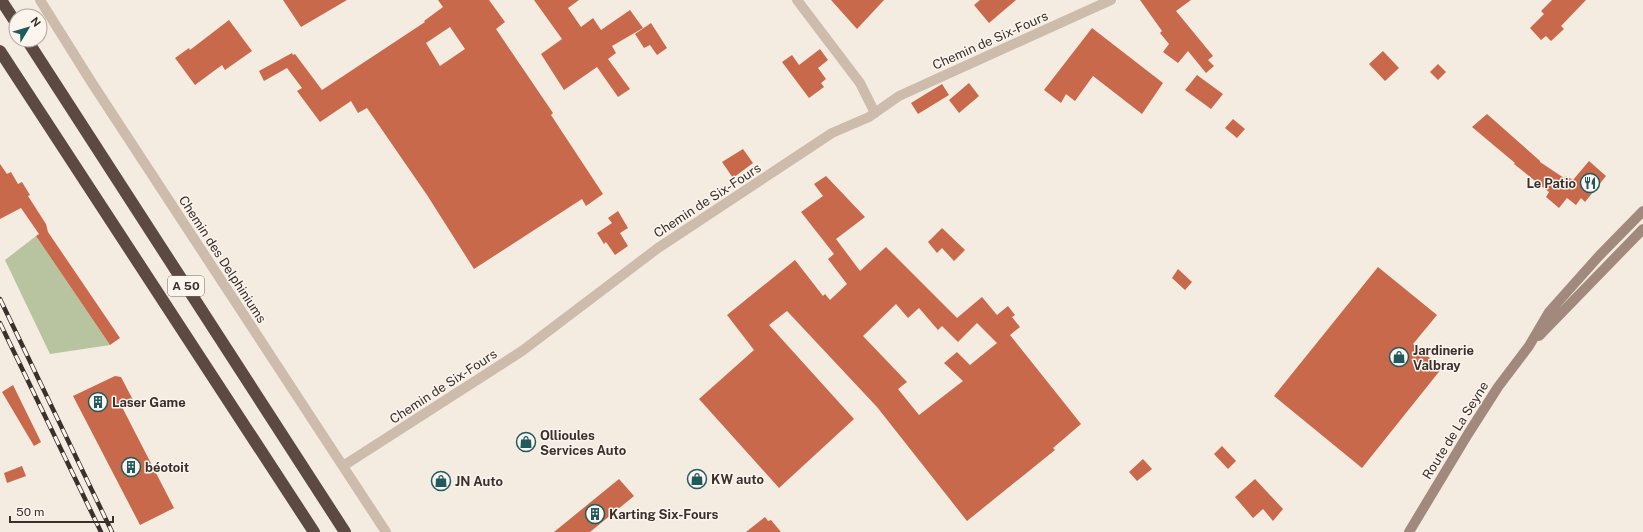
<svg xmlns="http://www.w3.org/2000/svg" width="1643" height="532" font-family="'Public Sans',sans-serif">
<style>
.green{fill:#b8c4a0}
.building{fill:#c8694b;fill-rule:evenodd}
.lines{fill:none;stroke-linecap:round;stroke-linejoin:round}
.minor{stroke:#cdbbac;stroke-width:10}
.secondary{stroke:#a18a7d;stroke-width:10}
.motorway{stroke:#5c4a42;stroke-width:12}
.rail-casing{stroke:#3b302b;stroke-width:4.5}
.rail{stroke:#fbf5ee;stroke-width:3;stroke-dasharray:9;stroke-linecap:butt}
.labels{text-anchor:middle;stroke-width:3;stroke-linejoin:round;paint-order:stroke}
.shield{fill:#fbf5ee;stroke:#756b66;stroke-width:1}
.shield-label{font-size:12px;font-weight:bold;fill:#3b302b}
.street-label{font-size:13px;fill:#3b302b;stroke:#fbf5ee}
.poi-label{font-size:13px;font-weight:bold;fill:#3b302b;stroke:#fbf5ee;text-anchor:start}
</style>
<rect width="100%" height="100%" fill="#f4ebe1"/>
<!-- green -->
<path class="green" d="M 36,236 L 110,345 L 50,354 L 5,260 Z"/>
<!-- building -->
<path class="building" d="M 283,0 L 347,0 L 301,27 Z
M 438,0 L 489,0 L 505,22 L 496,29 L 553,113 L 551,115 L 603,194 L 586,206 L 582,199 L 474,269 L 427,195 L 367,108 L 358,113 L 351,101 L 320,122 L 297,91 L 302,88 L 287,68 L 264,81 L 259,71 L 292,53 L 293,55 L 295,54 L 322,90 L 425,22 L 424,21 L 443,7 ZM 450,27 L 465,49 L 440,66 L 426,43 Z
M 534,0 L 579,0 L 568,8 L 581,27 L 593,18 L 601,30 L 630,10 L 643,28 L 612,46 L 616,53 L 608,59 L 630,89 L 618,97 L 597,67 L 564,90 L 541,54 L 562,39 Z
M 831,0 L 884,0 L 857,29 Z
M 980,0 L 1016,0 L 989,23 L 974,5 Z
M 1140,0 L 1191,0 L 1176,11 L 1213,56 L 1208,60 L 1214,66 L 1206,73 L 1188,51 L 1178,63 L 1163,52 L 1169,44 L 1160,33 L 1162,31 Z
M 1552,0 L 1586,0 L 1561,26 L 1564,29 L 1551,41 L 1546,36 L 1541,40 L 1530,28 L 1544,14 L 1541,11 Z
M 229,20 L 252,51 L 225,70 L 222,65 L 195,85 L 175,58 L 189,48 L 190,50 Z
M 651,23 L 667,48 L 657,55 L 650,45 L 644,48 L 635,34 Z
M 1092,28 L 1163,83 L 1142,114 L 1093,76 L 1075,101 L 1066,94 L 1061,103 L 1044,90 Z
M 820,49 L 828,60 L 818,68 L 826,79 L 821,83 L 824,87 L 809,98 L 782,62 L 792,55 L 799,65 Z
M 1383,51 L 1399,68 L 1385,81 L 1369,64 Z
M 1438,64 L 1446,72 L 1438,80 L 1430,72 Z
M 1197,75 L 1223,94 L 1211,109 L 1185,90 Z
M 969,83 L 979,96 L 959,113 L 949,100 Z
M 942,84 L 949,95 L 918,114 L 911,103 Z
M 1487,114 L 1540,161 L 1540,162 L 1564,178 L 1566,176 L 1573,180 L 1589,161 L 1606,176 L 1585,202 L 1581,198 L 1576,205 L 1567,198 L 1559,208 L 1546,197 L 1549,192 L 1514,164 L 1515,163 L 1472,127 Z
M 1233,119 L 1245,129 L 1237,138 L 1225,128 Z
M 743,149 L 753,163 L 733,178 L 722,162 Z
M 0,164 L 7,174 L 11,172 L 18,184 L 22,182 L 30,195 L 28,196 L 46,224 L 48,232 L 120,338 L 110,345 L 36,236 L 39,234 L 21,208 L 0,219 Z
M 826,176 L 865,217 L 836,239 L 860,271 L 886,247 L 957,318 L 982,297 L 997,315 L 1008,306 L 1015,315 L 1012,317 L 1020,327 L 1010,335 L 1081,424 L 1053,448 L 1055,450 L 967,521 L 877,407 L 787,311 L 769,325 L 854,419 L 779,488 L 699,399 L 754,350 L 727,315 L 795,260 L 823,296 L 825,294 L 830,300 L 847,284 L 828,259 L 834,254 L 801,212 L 823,196 L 814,184 ZM 896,304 L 908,318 L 919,308 L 938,330 L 942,326 L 958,342 L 977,323 L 997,343 L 970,365 L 957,352 L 944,363 L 963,381 L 919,415 L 898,389 L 907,382 L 863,336 Z
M 618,211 L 628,228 L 620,233 L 628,246 L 615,255 L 606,242 L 604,244 L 597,233 L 612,223 L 608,218 Z
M 942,228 L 965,250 L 954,261 L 942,248 L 937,253 L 928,242 Z
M 1378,267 L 1437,315 L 1413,344 L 1442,368 L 1362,468 L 1274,396 Z
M 1178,269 L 1192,282 L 1185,290 L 1172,278 Z
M 115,376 L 121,377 L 134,402 L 122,407 L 174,508 L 140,525 L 73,396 Z
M 13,385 L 41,442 L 34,446 L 2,392 Z
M 1222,446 L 1236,461 L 1228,469 L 1214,454 Z
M 1143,459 L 1152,469 L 1137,481 L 1129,472 Z
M 22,466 L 26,476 L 7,483 L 4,473 Z
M 619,479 L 634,496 L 590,532 L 554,532 Z
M 1255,479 L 1283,509 L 1273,521 L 1263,509 L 1253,518 L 1235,497 Z
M 765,517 L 768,521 L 771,520 L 781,532 L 746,532 Z"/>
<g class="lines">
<!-- minor -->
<path class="minor" d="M 40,0 L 92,83 L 386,532
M 797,0 L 860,83 L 875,113
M 343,466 L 522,351 L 658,248 L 832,133 L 869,117 L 899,96 L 1111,0"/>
<!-- secondary -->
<path class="secondary" d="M 1539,336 L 1643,229
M 1409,532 L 1468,434 L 1498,387 L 1529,346 L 1549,312 L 1599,256 L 1643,211"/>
<!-- motorway -->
<path class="motorway" d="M 1,0 L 16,23
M 27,40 L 345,532
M 0,51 L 314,532"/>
<!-- rail casing -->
<g class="rail-casing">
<path id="rail" d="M 0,299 L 112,532
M 0,323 L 101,532"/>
</g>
<!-- rail -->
<use href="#rail" class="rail"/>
</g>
<!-- icons -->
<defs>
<g id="restaurant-ring" transform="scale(1)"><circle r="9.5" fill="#fbf5ee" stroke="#1f5a5e" stroke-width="1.5"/><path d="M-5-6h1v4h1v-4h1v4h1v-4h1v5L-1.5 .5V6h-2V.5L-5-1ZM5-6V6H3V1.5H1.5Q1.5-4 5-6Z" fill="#1f5a5e"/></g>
<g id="shop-ring" transform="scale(1)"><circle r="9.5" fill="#fbf5ee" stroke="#1f5a5e" stroke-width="1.5"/><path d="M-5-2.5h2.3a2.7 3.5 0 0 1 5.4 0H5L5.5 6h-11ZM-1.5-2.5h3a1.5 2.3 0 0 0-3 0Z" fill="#1f5a5e"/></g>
<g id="building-ring" transform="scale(1)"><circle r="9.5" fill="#fbf5ee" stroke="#1f5a5e" stroke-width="1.5"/><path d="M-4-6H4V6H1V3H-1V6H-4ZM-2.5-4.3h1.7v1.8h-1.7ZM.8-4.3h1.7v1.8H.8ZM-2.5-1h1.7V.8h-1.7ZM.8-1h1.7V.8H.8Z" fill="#1f5a5e"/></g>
</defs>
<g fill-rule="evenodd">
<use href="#restaurant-ring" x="1590" y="183"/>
<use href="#shop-ring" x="1399" y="357"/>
<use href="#building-ring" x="98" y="402"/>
<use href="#shop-ring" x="526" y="442"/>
<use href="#building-ring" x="131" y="467"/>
<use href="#shop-ring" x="697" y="479"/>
<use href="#shop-ring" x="441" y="481"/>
<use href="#building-ring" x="595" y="514"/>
</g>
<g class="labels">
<!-- shield labels -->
<rect class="shield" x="168" y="276" width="36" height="20" rx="3"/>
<g class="shield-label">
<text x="186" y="290">A 50</text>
</g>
<!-- street labels -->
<g class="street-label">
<text transform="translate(990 40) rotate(-24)" y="5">Chemin de Six-Fours</text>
<text transform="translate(707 200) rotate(-33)" y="5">Chemin de Six-Fours</text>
<text transform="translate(223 259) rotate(57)" y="5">Chemin des Delphiniums</text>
<text transform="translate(443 386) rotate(-33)" y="5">Chemin de Six-Fours</text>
<text transform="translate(1455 430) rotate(-58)" y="5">Route de La Seyne</text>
</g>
<!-- poi labels -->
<g class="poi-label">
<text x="1576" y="188" text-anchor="end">Le Patio</text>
<text x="1413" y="355">Jardinerie<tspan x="1413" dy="15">Valbray</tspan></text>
<text x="112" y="407">Laser Game</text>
<text x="540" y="440">Ollioules<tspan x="540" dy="15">Services Auto</tspan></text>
<text x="145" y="472">béotoit</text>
<text x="711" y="484">KW auto</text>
<text x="455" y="486">JN Auto</text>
<text x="609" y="519">Karting Six-Fours</text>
</g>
</g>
<!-- north arrow -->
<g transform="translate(28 28) rotate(52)"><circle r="19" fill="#fbf5ee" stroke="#aea6a0"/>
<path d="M0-3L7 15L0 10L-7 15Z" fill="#1f5a5e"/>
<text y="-6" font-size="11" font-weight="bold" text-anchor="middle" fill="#3b302b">N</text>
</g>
<!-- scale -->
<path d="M10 516v6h103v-6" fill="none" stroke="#3b302b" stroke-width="2"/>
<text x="16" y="516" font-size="12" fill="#3b302b" stroke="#fbf5ee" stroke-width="3" paint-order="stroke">50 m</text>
</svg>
